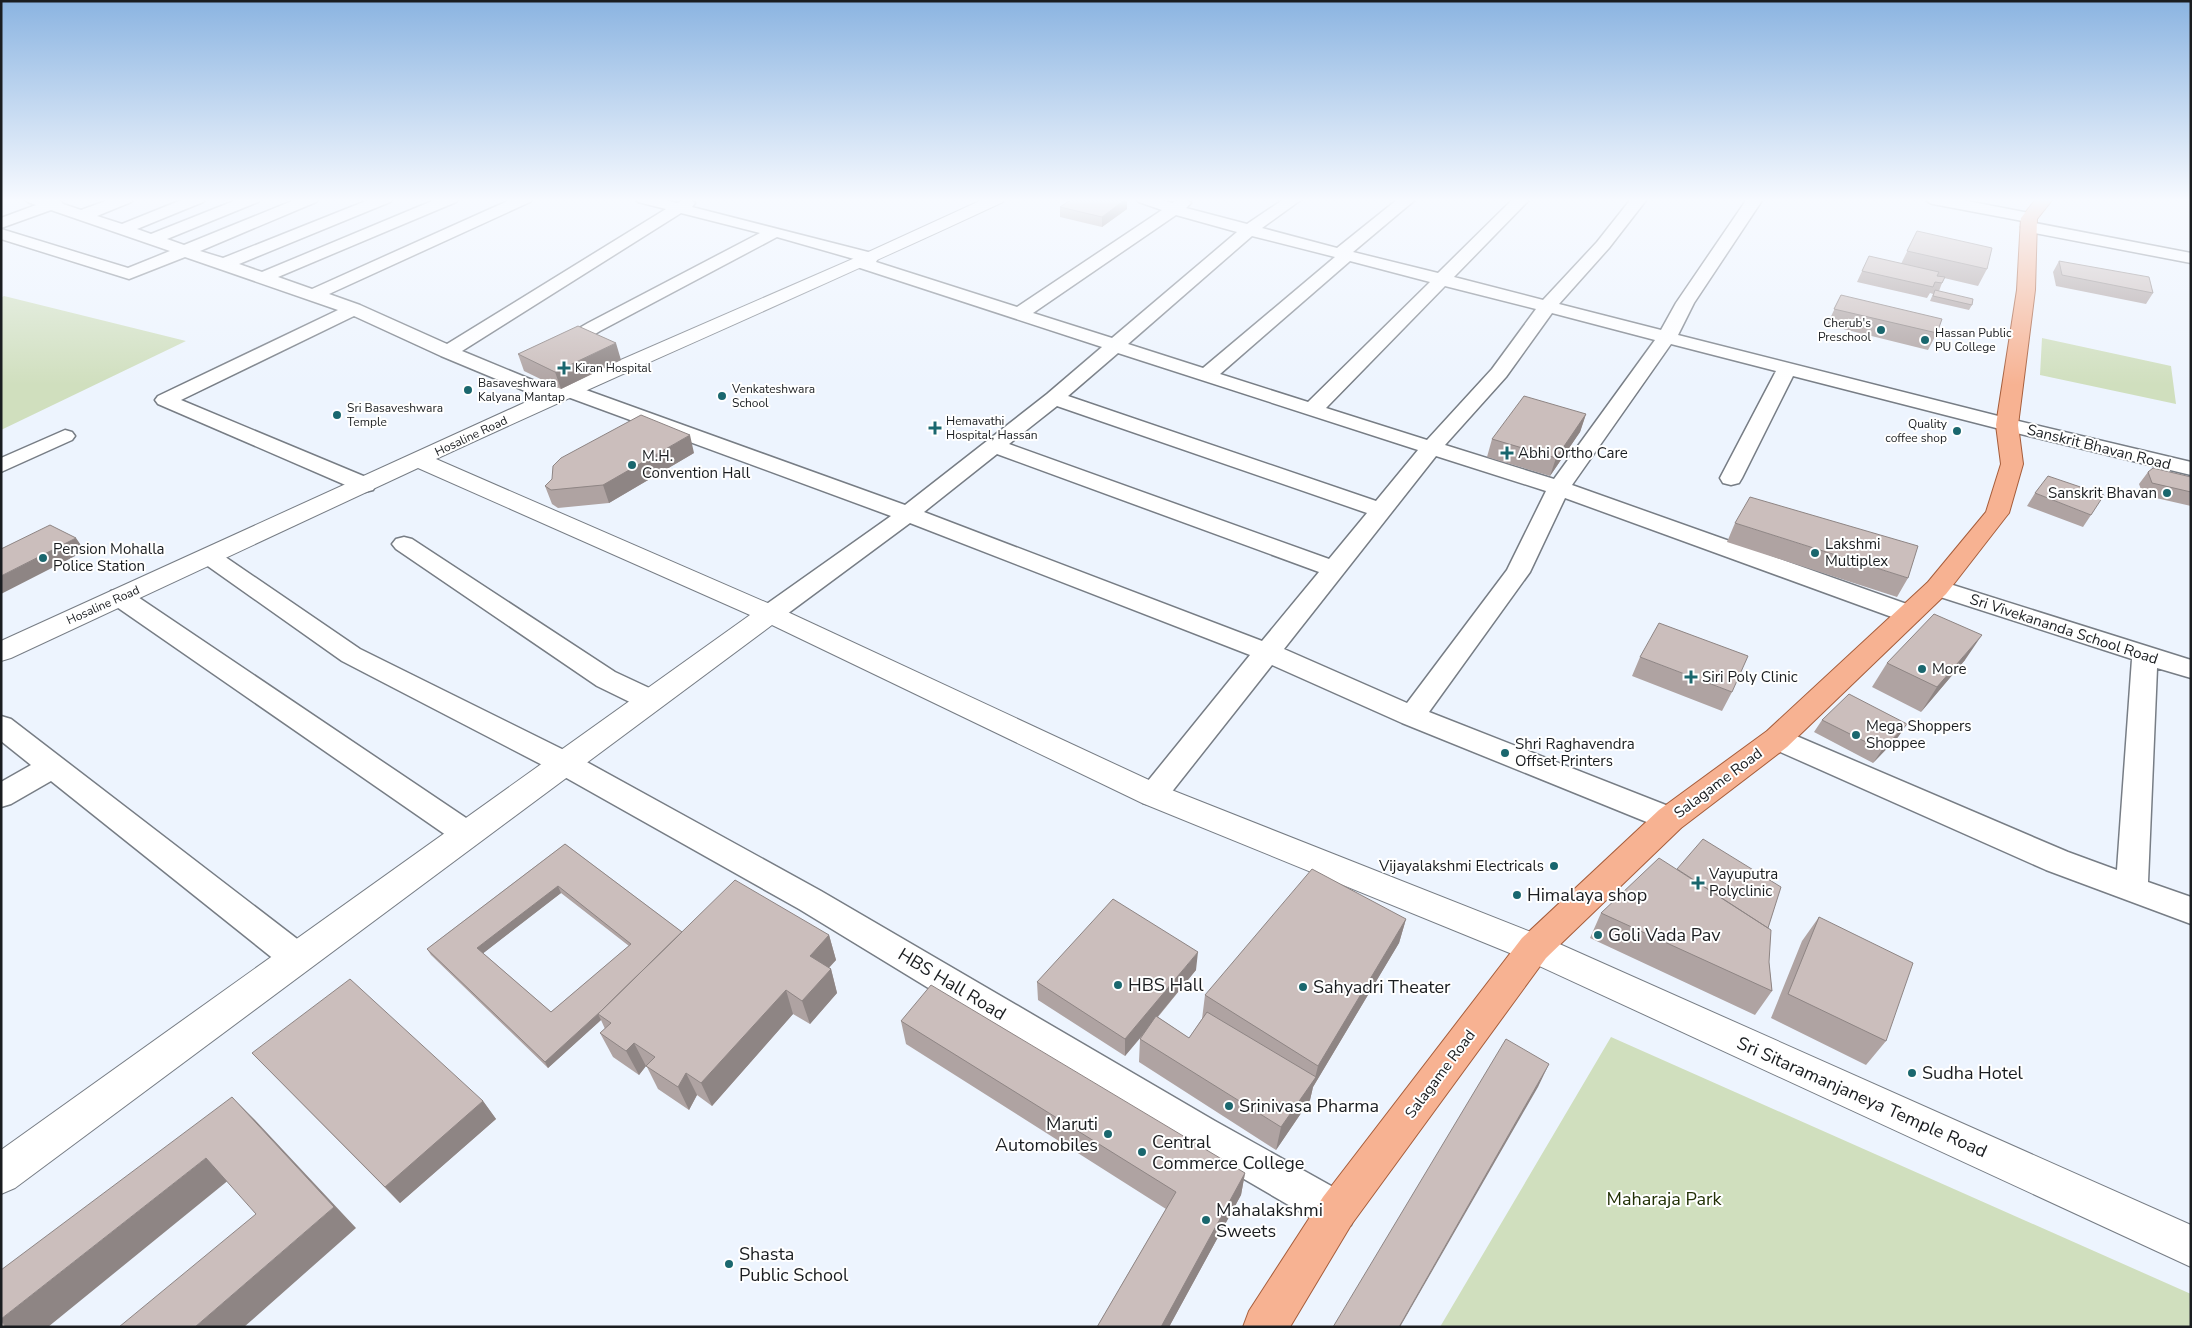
<svg xmlns="http://www.w3.org/2000/svg" width="2192" height="1328" font-family="'Nunito Sans',sans-serif">
<style>
.green{fill:#d0dfbe}
.lines{fill:none;stroke-linecap:round;stroke-linejoin:round}
.street-casing{stroke:#777d85;stroke-width:3}
.secondary-casing{stroke:#777d85;stroke-width:2}
.primary-casing{stroke:#a65d3b;stroke-width:2}
.street{fill:#fff;fill-rule:evenodd}
.secondary{fill:#fff;fill-rule:evenodd}
.primary{fill:#f7b292;fill-rule:evenodd}
.wall{fill:#afa3a2;fill-rule:evenodd}
.shaded-wall{fill:#8e8584}
.building{fill:#cbbebc;stroke:#8e8584;fill-rule:evenodd}
.poi-dot{fill:#1a676e;stroke:#fff;stroke-width:2}
.labels{text-anchor:middle;stroke-width:4;stroke-linejoin:round;paint-order:stroke}
.far-poi-label{font-size:12px;fill:#1a1d20;stroke:#fff;text-anchor:start}
.far-street-label{font-size:12px;fill:#1a1d20;stroke:#fff}
.street-label{font-size:15px;fill:#1a1d20;stroke:#fff}
.poi-label{font-size:15px;fill:#1a1d20;stroke:#fff;text-anchor:start}
.near-poi-label{font-size:18px;fill:#1a1d20;stroke:#fff;text-anchor:start}
.near-street-label{font-size:18px;fill:#1a1d20;stroke:#fff}
.near-park-label{font-size:18px;fill:#213005;stroke:#fff}
</style>
<rect width="100%" height="100%" fill="#edf4fe"/>
<!-- green -->
<path class="green" d="M 4,296 L 186,341 L 1,430 L 1,298 Z
M 2042,338 L 2171,366 L 2176,404 L 2040,375 Z
M 1611,1037 L 2191,1294 L 2191,1327 L 1440,1327 Z"/>
<g class="lines">
<!-- street casing -->
<g class="street-casing">
<path id="street" d="M 25,199 L 59,199 L 63,204 L 81,210 L 111,199 L 134,199 L 131,202 L 97,216 L 122,224 L 184,199 L 206,199 L 203,202 L 137,229 L 151,234 L 239,199 L 261,199 L 258,202 L 167,239 L 184,245 L 297,199 L 319,199 L 316,202 L 200,251 L 223,258 L 371,199 L 393,199 L 390,202 L 239,264 L 262,272 L 437,199 L 459,199 L 456,202 L 278,277 L 312,289 L 512,199 L 533,199 L 530,202 L 329,294 L 360,305 L 447,344 L 666,209 L 638,202 L 635,199 L 662,199 L 677,203 L 684,199 L 692,200 L 695,203 L 692,207 L 876,254 L 878,258 L 876,262 L 1017,307 L 1162,210 L 1139,202 L 1136,199 L 1159,199 L 1172,203 L 1178,200 L 1186,199 L 1191,203 L 1186,208 L 1247,224 L 1284,199 L 1302,199 L 1262,228 L 1337,248 L 1398,199 L 1416,199 L 1353,252 L 1438,273 L 1513,199 L 1530,199 L 1454,277 L 1543,300 L 1597,242 L 1631,199 L 1647,199 L 1609,248 L 1559,304 L 1661,330 L 1676,303 L 1747,199 L 1763,199 L 1694,303 L 1678,335 L 2010,419 L 2191,462 L 2191,475 L 2000,429 L 1793,376 L 1742,478 L 1739,483 L 1731,485 L 1723,483 L 1720,478 L 1776,371 L 1671,344 L 1572,485 L 1918,608 L 1922,614 L 1918,620 L 1909,622 L 1900,620 L 1565,498 L 1530,572 L 1429,712 L 1681,811 L 1685,819 L 1681,827 L 1670,831 L 1659,827 L 1402,723 L 1272,665 L 1163,803 L 1153,806 L 1143,803 L 1138,795 L 1143,787 L 1250,655 L 910,523 L 779,620 L 770,622 L 761,620 L 757,614 L 761,608 L 891,516 L 565,396 L 563,401 L 556,403 L 549,401 L 441,356 L 354,316 L 181,400 L 373,480 L 376,485 L 373,490 L 365,492 L 357,490 L 158,404 L 155,400 L 158,396 L 338,310 L 185,257 L 129,279 L 1,239 L 1,229 L 128,268 L 170,251 L 51,210 L 1,228 L 1,218 L 36,205 L 28,202 ZM 681,213 L 760,233 L 588,323 L 550,345 L 548,349 L 550,353 L 557,355 L 564,353 L 600,331 L 777,237 L 854,259 L 852,262 L 854,266 L 1102,347 L 1047,394 L 905,505 L 575,386 L 568,384 L 561,386 L 559,391 L 462,351 ZM 1176,215 L 1237,232 L 1112,338 L 1033,313 ZM 1252,236 L 1335,257 L 1203,368 L 1128,344 ZM 1350,261 L 1430,282 L 1308,402 L 1220,374 ZM 1445,286 L 1536,309 L 1492,369 L 1427,440 L 1326,408 ZM 1552,313 L 1655,340 L 1554,479 L 1445,445 L 1506,377 ZM 1118,353 L 1418,450 L 1376,501 L 1068,396 ZM 1057,406 L 1367,513 L 1329,559 L 1009,444 ZM 997,454 L 1319,572 L 1262,641 L 924,512 ZM 1436,456 L 1546,491 L 1507,570 L 1407,703 L 1284,649 Z
M 1925,199 L 1957,199 L 2029,213 L 2035,215 L 2037,218 L 2030,222 L 2191,253 L 2191,263 L 2029,232 L 2023,230 L 2021,227 L 2023,224 L 2028,222 L 1933,204 L 1928,202 Z
M 65,430 L 72,432 L 75,436 L 72,440 L 1,472 L 1,458 Z
M 404,537 L 412,539 L 615,672 L 660,693 L 664,700 L 660,707 L 650,710 L 640,707 L 597,686 L 396,549 L 392,544 L 396,539 Z
M 210,550 L 218,552 L 360,649 L 574,755 L 821,891 L 1215,1121 L 1351,1197 L 1357,1211 L 1351,1225 L 1337,1231 L 1323,1225 L 1189,1147 L 799,909 L 554,771 L 342,661 L 202,562 L 198,557 L 202,552 Z
M 1937,580 L 2191,660 L 2191,678 L 2157,668 L 2148,882 L 2191,897 L 2191,924 L 2046,870 L 1767,746 L 1763,739 L 1767,732 L 1777,729 L 1787,732 L 2068,852 L 2117,870 L 2132,659 L 1928,593 L 1925,588 L 1928,583 Z
M 120,589 L 129,591 L 478,826 L 482,834 L 478,842 L 467,846 L 456,842 L 111,603 L 108,597 L 111,591 Z
M 1,716 L 11,719 L 309,948 L 314,958 L 309,968 L 297,972 L 285,968 L 51,781 L 11,804 L 1,807 L 1,782 L 31,765 L 1,741 Z"/>
</g>
<!-- secondary casing -->
<g class="secondary-casing">
<path id="secondary" d="M 984,199 L 1005,199 L 1003,202 C 815,290 624,372 436,459 L 779,608 L 1164,787 L 1546,938 L 2191,1225 L 2191,1267 L 1522,958 L 1142,803 L 772,625 L 15,1188 L 1,1194 L 1,1150 L 750,615 L 418,468 L 11,658 L 1,661 L 1,641 L 561,386 L 864,254 Z"/>
</g>
<!-- primary casing -->
<g class="primary-casing">
<path id="primary" d="M 2036,199 L 2053,199 L 2037,219 L 2035,290 L 2018,425 L 2023,464 L 2009,513 L 2005,518 L 1946,594 L 1787,747 L 1681,828 L 1546,958 L 1351,1225 L 1290,1327 L 1243,1327 L 1249,1311 L 1323,1197 L 1522,938 L 1659,810 L 1767,731 L 1928,582 L 1986,512 L 2001,464 L 1996,425 L 2017,290 L 2021,218 Z"/>
</g>
<!-- street -->
<use href="#street" class="street"/>
<!-- secondary -->
<use href="#secondary" class="secondary"/>
<!-- primary -->
<use href="#primary" class="primary"/>
</g>
<!-- wall -->
<path class="wall" d="M 1072,199 L 1127,199 L 1127,209 L 1102,227 L 1060,217 L 1060,207 Z
M 1917,231 L 1987,269 L 1978,286 L 1944,278 L 1939,291 L 1972,305 L 1969,310 L 1930,301 L 1933,294 L 1930,293 L 1927,298 L 1857,282 L 1869,256 L 1901,264 Z
M 2059,261 L 2153,293 L 2146,304 L 2056,286 L 2053,272 Z
M 1841,295 L 1937,333 L 1928,350 L 1827,325 Z
M 518,354 L 621,360 L 561,389 L 524,371 Z
M 1586,414 L 1580,432 L 1550,476 L 1487,457 L 1492,439 Z
M 694,453 L 609,503 L 558,508 L 552,504 L 545,486 L 552,479 Z
M 2148,472 L 2191,477 L 2191,506 L 2143,495 L 2139,484 Z
M 2035,493 L 2091,515 L 2083,527 L 2027,506 Z
M 1735,523 L 1908,578 L 1897,597 L 1727,542 Z
M 1640,657 L 1732,692 L 1722,711 L 1632,676 Z
M 1965,660 L 1921,712 L 1872,687 L 1887,663 Z
M 1822,720 L 1907,724 L 1898,737 L 1873,763 L 1814,732 Z
M 565,844 L 682,932 L 829,935 L 836,960 L 829,968 L 831,969 L 837,993 L 810,1024 L 793,1014 L 712,1106 L 697,1095 L 689,1110 L 658,1089 L 647,1067 L 646,1066 L 639,1075 L 613,1057 L 600,1033 L 605,1029 L 601,1020 L 548,1068 L 431,955 L 427,949 ZM 561,893 L 629,946 L 551,1012 L 483,953 Z
M 1601,913 L 1768,928 L 1769,962 L 1772,991 L 1755,1015 L 1590,938 Z
M 1819,917 L 1886,1041 L 1866,1065 L 1771,1018 L 1802,941 Z
M 1406,919 L 1399,943 L 1313,1087 L 1310,1100 L 1276,1150 L 1139,1062 L 1140,1039 L 1142,1036 L 1125,1056 L 1038,1000 L 1037,982 L 1196,970 L 1158,1017 L 1189,1038 L 1202,1019 L 1205,995 Z
M 901,1021 L 1245,1173 L 1241,1195 L 1169,1327 L 1097,1327 L 1166,1209 L 906,1044 Z
M 252,1053 L 483,1101 L 496,1119 L 400,1203 Z"/>
<!-- shaded-wall -->
<path class="shaded-wall" d="M 1126,199 L 1127,199 L 1127,209 L 1102,227 L 1102,217 Z
M 616,343 L 621,360 L 561,389 L 555,372 Z
M 1586,414 L 1580,432 L 1550,476 L 1556,458 Z
M 690,435 L 694,453 L 609,503 L 603,485 Z
M 76,538 L 85,551 L 1,594 L 1,576 Z
M 1982,635 L 1965,660 L 1921,712 L 1937,687 Z
M 1907,724 L 1898,737 L 1873,763 L 1882,750 Z
M 558,886 L 561,893 L 481,955 L 477,948 Z
M 1406,919 L 1399,943 L 1313,1087 L 1310,1100 L 1276,1150 L 1281,1127 L 1315,1078 L 1318,1066 Z
M 829,935 L 836,960 L 817,980 L 810,956 Z
M 1198,952 L 1196,970 L 1125,1056 L 1125,1039 Z
M 831,969 L 837,993 L 810,1024 L 802,1001 Z
M 786,990 L 793,1014 L 712,1106 L 701,1083 Z
M 598,1014 L 601,1020 L 548,1068 L 545,1062 Z
M 634,1043 L 646,1066 L 639,1075 L 626,1051 Z
M 1549,1064 L 1538,1087 L 1400,1327 L 1399,1327 Z
M 686,1073 L 697,1095 L 689,1110 L 678,1087 Z
M 232,1097 L 255,1120 L 356,1228 L 244,1327 L 195,1327 L 334,1207 Z
M 483,1101 L 496,1119 L 400,1203 L 385,1187 Z
M 206,1158 L 230,1179 L 48,1327 L 6,1327 L 1,1321 L 1,1319 Z
M 1245,1173 L 1241,1195 L 1169,1327 L 1161,1327 Z"/>
<!-- building -->
<path class="building" d="M 1072,199 L 1126,199 L 1102,217 L 1060,207 Z
M 1917,231 L 1992,248 L 1987,269 L 1907,251 Z
M 1869,256 L 1939,272 L 1937,276 L 1945,277 L 1942,283 L 1935,282 L 1933,287 L 1862,271 Z
M 2059,261 L 2149,277 L 2153,293 L 2062,275 Z
M 1935,290 L 1973,299 L 1972,305 L 1933,296 Z
M 1841,295 L 1942,319 L 1937,333 L 1834,309 Z
M 578,326 L 616,343 L 555,372 L 518,354 Z
M 1524,396 L 1586,414 L 1556,458 L 1492,439 Z
M 641,415 L 690,435 L 603,485 L 551,490 L 545,486 L 552,479 L 553,466 L 561,458 Z
M 2153,468 L 2191,477 L 2191,492 L 2152,483 L 2148,472 Z
M 2048,476 L 2104,495 L 2091,515 L 2035,493 Z
M 1750,497 L 1918,546 L 1908,578 L 1735,523 Z
M 50,525 L 76,538 L 1,576 L 1,549 Z
M 1934,614 L 1982,635 L 1937,687 L 1887,663 Z
M 1659,623 L 1748,656 L 1732,692 L 1640,657 Z
M 1849,694 L 1907,724 L 1882,750 L 1822,720 Z
M 1703,839 L 1781,887 L 1768,928 L 1677,869 Z
M 565,844 L 682,932 L 601,1011 L 545,1062 L 427,949 ZM 558,886 L 631,944 L 551,1012 L 477,948 Z
M 1659,858 L 1771,930 L 1769,962 L 1772,991 L 1601,913 Z
M 1312,869 L 1406,919 L 1318,1066 L 1205,995 Z
M 735,880 L 829,935 L 810,956 L 831,969 L 802,1001 L 786,990 L 701,1083 L 686,1073 L 678,1087 L 646,1066 L 655,1057 L 634,1043 L 626,1051 L 600,1033 L 611,1023 L 598,1014 Z
M 1113,899 L 1198,952 L 1125,1039 L 1037,982 Z
M 1819,917 L 1913,963 L 1886,1041 L 1788,994 Z
M 350,979 L 483,1101 L 385,1187 L 252,1053 Z
M 931,985 L 1245,1173 L 1161,1327 L 1097,1327 L 1176,1192 L 901,1021 Z
M 1207,1012 L 1316,1077 L 1281,1127 L 1140,1039 L 1156,1016 L 1189,1038 Z
M 1506,1039 L 1549,1064 L 1399,1327 L 1333,1327 Z
M 232,1097 L 334,1207 L 195,1327 L 119,1327 L 256,1214 L 206,1158 L 1,1319 L 1,1270 Z
M 1,1321 L 6,1327 L 1,1327 Z"/>
<!-- sky -->
<linearGradient id="sky" x2="0" y2="1"><stop stop-color="#8bb4e1"/><stop offset="0.52" stop-color="#f7faff"/><stop offset="1" stop-color="#f7faff" stop-opacity="0"/></linearGradient>
<rect width="2192" height="385" fill="url(#sky)"/>
<!-- markers -->
<g class="poi-dot">
<circle cx="1881" cy="330" r="5"/>
<circle cx="1925" cy="340" r="5"/>
<path d="M561.5 360.5h5v5h5v5h-5v5h-5v-5h-5v-5h5z"/>
<circle cx="468" cy="390" r="5"/>
<circle cx="722" cy="396" r="5"/>
<circle cx="337" cy="415" r="5"/>
<path d="M932.5 420.5h5v5h5v5h-5v5h-5v-5h-5v-5h5z"/>
<circle cx="1957" cy="431" r="5"/>
<path d="M1504.5 445.5h5v5h5v5h-5v5h-5v-5h-5v-5h5z"/>
<circle cx="632" cy="465" r="5"/>
<circle cx="2167" cy="493" r="5"/>
<circle cx="1815" cy="553" r="5"/>
<circle cx="43" cy="558" r="5"/>
<circle cx="1922" cy="669" r="5"/>
<path d="M1688.5 669.5h5v5h5v5h-5v5h-5v-5h-5v-5h5z"/>
<circle cx="1856" cy="735" r="5"/>
<circle cx="1505" cy="753" r="5"/>
<circle cx="1554" cy="866" r="5"/>
<path d="M1695.5 875.5h5v5h5v5h-5v5h-5v-5h-5v-5h5z"/>
<circle cx="1517" cy="895" r="5"/>
<circle cx="1598" cy="935" r="5"/>
<circle cx="1118" cy="985" r="5"/>
<circle cx="1303" cy="987" r="5"/>
<circle cx="1912" cy="1073" r="5"/>
<circle cx="1229" cy="1106" r="5"/>
<circle cx="1108" cy="1134" r="5"/>
<circle cx="1142" cy="1152" r="5"/>
<circle cx="1206" cy="1220" r="5"/>
<circle cx="729" cy="1264" r="5"/>
</g>
<g class="labels">
<!-- far-poi labels -->
<g class="far-poi-label">
<text x="1871" y="327" text-anchor="end">Cherub's<tspan x="1871" dy="14">Preschool</tspan></text>
<text x="1935" y="337">Hassan Public<tspan x="1935" dy="14">PU College</tspan></text>
<text x="575" y="372">Kiran Hospital</text>
<text x="478" y="387">Basaveshwara<tspan x="478" dy="14">Kalyana Mantap</tspan></text>
<text x="732" y="393">Venkateshwara<tspan x="732" dy="14">School</tspan></text>
<text x="347" y="412">Sri Basaveshwara<tspan x="347" dy="14">Temple</tspan></text>
<text x="946" y="425">Hemavathi<tspan x="946" dy="14">Hospital, Hassan</tspan></text>
<text x="1947" y="428" text-anchor="end">Quality<tspan x="1947" dy="14">coffee shop</tspan></text>
</g>
<!-- far-street labels -->
<g class="far-street-label">
<text transform="translate(471 436) rotate(-25)" y="4">Hosaline Road</text>
<text transform="translate(103 605) rotate(-24)" y="4">Hosaline Road</text>
</g>
<!-- street labels -->
<g class="street-label">
<text transform="translate(2099 447) rotate(14)" y="5">Sanskrit Bhavan Road</text>
<text transform="translate(2064 629) rotate(18)" y="5">Sri Vivekananda School Road</text>
<text transform="translate(1718 783) rotate(-37)" y="5">Salagame Road</text>
<text transform="translate(1440 1074) rotate(-53)" y="5">Salagame Road</text>
</g>
<!-- poi labels -->
<g class="poi-label">
<text x="1518" y="458">Abhi Ortho Care</text>
<text x="642" y="461">M.H.<tspan x="642" dy="17">Convention Hall</tspan></text>
<text x="2157" y="498" text-anchor="end">Sanskrit Bhavan</text>
<text x="1825" y="549">Lakshmi<tspan x="1825" dy="17">Multiplex</tspan></text>
<text x="53" y="554">Pension Mohalla<tspan x="53" dy="17">Police Station</tspan></text>
<text x="1932" y="674">More</text>
<text x="1702" y="682">Siri Poly Clinic</text>
<text x="1866" y="731">Mega Shoppers<tspan x="1866" dy="17">Shoppee</tspan></text>
<text x="1515" y="749">Shri Raghavendra<tspan x="1515" dy="17">Offset Printers</tspan></text>
<text x="1544" y="871" text-anchor="end">Vijayalakshmi Electricals</text>
<text x="1709" y="879">Vayuputra<tspan x="1709" dy="17">Polyclinic</tspan></text>
</g>
<!-- near-poi labels -->
<g class="near-poi-label">
<text x="1527" y="901">Himalaya shop</text>
<text x="1608" y="941">Goli Vada Pav</text>
<text x="1128" y="991">HBS Hall</text>
<text x="1313" y="993">Sahyadri Theater</text>
<text x="1922" y="1079">Sudha Hotel</text>
<text x="1239" y="1112">Srinivasa Pharma</text>
<text x="1098" y="1130" text-anchor="end">Maruti<tspan x="1098" dy="21">Automobiles</tspan></text>
<text x="1152" y="1148">Central<tspan x="1152" dy="21">Commerce College</tspan></text>
<text x="1216" y="1216">Mahalakshmi<tspan x="1216" dy="21">Sweets</tspan></text>
<text x="739" y="1260">Shasta<tspan x="739" dy="21">Public School</tspan></text>
</g>
<!-- near-street labels -->
<g class="near-street-label">
<text transform="translate(952 984) rotate(31)" y="6">HBS Hall Road</text>
<text transform="translate(1862 1097) rotate(24)" y="6">Sri Sitaramanjaneya Temple Road</text>
</g>
<!-- near-park labels -->
<g class="near-park-label">
<text x="1664" y="1205">Maharaja Park</text>
</g>
</g>
<!-- border -->
<rect width="2192" height="1328" fill="none" stroke="#1a1d20" stroke-width="5"/>
</svg>
